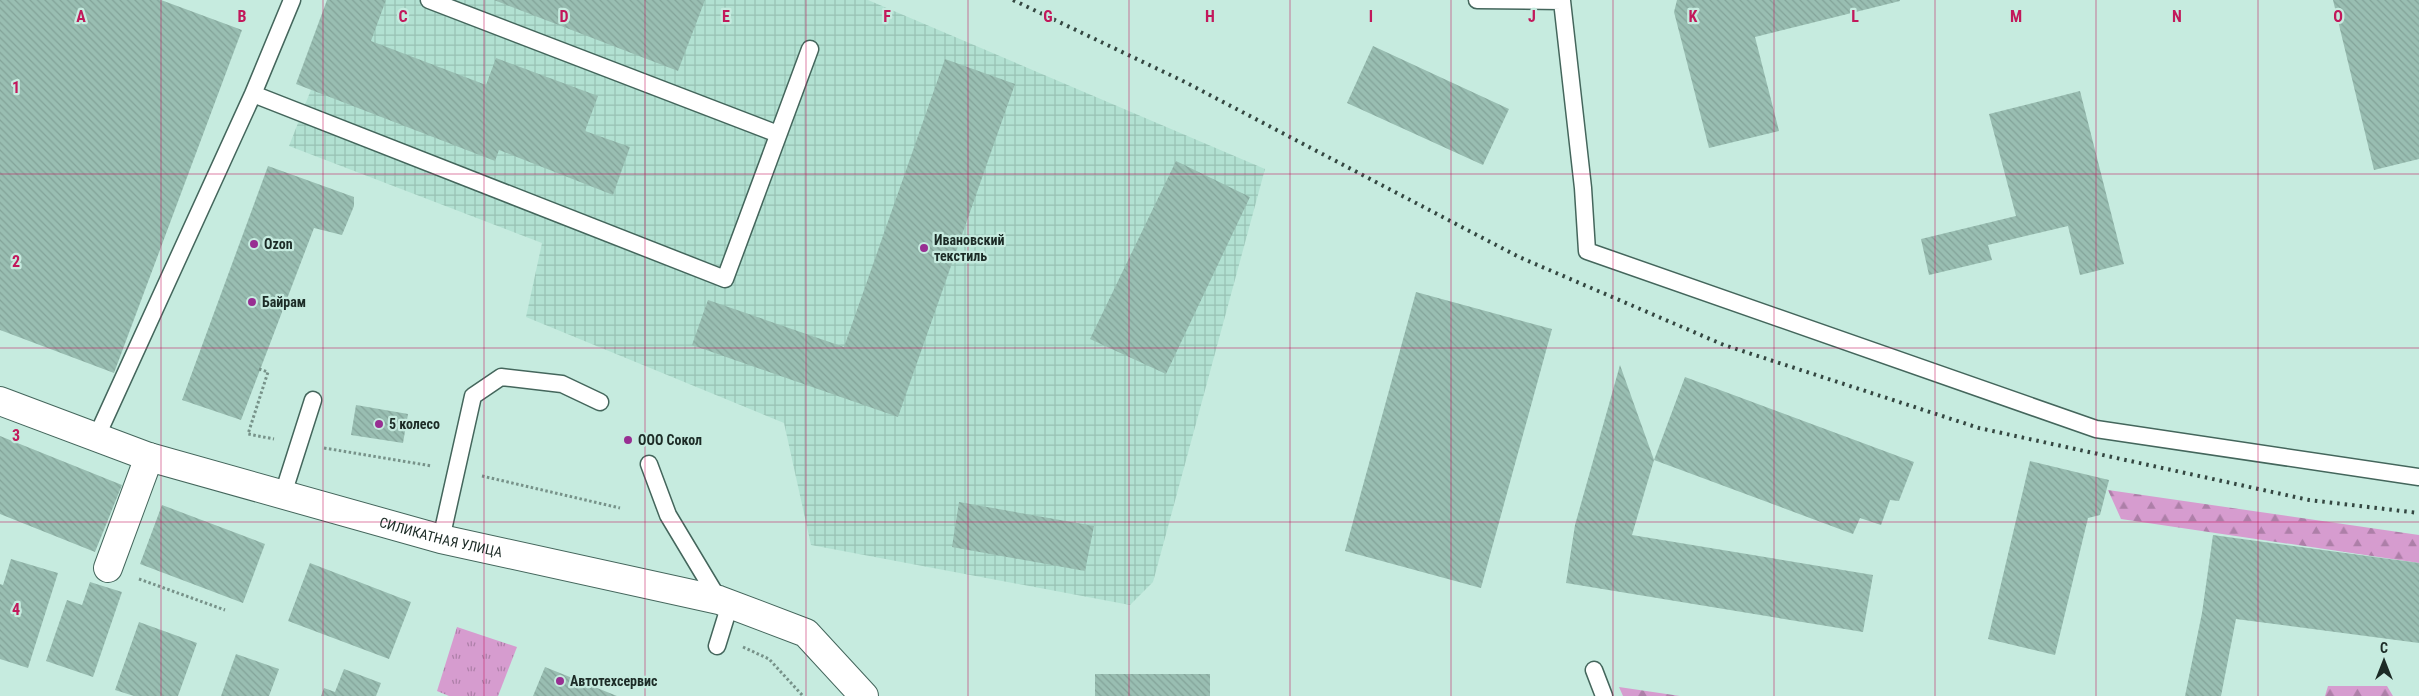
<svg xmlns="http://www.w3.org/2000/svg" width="2419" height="696" font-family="'Roboto Condensed',sans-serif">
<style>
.industrial{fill:url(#industrial-grid)}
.grass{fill:url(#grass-tufts)}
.forest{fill:url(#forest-firs)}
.building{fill:url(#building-back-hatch)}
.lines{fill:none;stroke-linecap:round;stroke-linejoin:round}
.lane-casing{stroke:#44665c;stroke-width:19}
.street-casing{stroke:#44665c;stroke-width:30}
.secondary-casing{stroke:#44665c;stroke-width:30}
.path{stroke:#779289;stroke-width:3;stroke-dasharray:2.5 2.5;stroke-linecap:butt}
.lane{stroke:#fff;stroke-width:16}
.street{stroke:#fff;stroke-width:28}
.secondary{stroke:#fff;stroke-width:28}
.rail{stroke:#344741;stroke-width:4;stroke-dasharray:2.5 5;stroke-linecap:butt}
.grid{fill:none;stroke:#c2185b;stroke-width:1;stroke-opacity:0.55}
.poi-dot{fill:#982f92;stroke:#c6ebdf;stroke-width:2}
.labels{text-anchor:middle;stroke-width:4.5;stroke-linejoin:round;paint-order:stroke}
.poi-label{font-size:14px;font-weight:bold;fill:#1c2b26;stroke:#c6ebdf;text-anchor:start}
.street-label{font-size:14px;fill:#1c2b26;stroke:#c6ebdf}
.grid-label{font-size:16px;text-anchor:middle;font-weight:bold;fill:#c2185b;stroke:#c6ebdf;stroke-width:4.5;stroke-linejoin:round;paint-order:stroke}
</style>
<defs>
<pattern id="industrial-grid" width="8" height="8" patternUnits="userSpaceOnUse" patternTransform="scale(1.25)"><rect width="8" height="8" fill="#b2e1d2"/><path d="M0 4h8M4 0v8" fill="none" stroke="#98c1b4"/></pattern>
<pattern id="grass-tufts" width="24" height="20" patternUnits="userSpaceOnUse" patternTransform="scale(1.25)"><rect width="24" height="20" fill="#d69ccf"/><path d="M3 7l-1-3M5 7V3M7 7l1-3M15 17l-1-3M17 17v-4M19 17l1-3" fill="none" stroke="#ad7fa8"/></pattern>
<pattern id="forest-firs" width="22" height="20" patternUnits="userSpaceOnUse" patternTransform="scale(1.25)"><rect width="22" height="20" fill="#d69ccf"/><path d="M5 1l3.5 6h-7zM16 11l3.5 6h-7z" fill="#ad7fa8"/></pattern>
<pattern id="building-back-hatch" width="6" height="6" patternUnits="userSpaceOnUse" patternTransform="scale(1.25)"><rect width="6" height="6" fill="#99beb2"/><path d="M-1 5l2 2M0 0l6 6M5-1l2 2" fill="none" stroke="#83a399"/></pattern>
</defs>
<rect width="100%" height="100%" fill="#c6ebdf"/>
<!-- industrial -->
<path class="industrial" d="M 346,0 L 868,0 L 1265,169 L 1153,582 L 1130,605 L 811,545 L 784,423 L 526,317 L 542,243 L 289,146 Z"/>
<!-- grass -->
<path class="grass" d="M 457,627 L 517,647 L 498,696 L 449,696 L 437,691 Z"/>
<!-- forest -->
<path class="forest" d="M 2108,490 L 2419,535 L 2419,563 L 2121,519 Z
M 2328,686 L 2387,686 L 2393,696 L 2325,696 Z
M 1619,687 L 1680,696 L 1623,696 Z"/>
<!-- building -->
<path class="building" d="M 0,0 L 161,0 L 242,30 L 114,373 L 0,330 Z
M 327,0 L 386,0 L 371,41 L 486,85 L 496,58 L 598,96 L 585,131 L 630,147 L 613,195 L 499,150 L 495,161 L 296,84 Z
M 494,0 L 705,0 L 678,71 Z
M 1677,0 L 1900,0 L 1900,1 L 1755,37 L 1779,131 L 1709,148 L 1674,12 Z
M 2333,0 L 2419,0 L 2419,159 L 2374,170 Z
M 1373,46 L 1509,109 L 1483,165 L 1347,103 Z
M 945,59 L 1015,84 L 898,417 L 692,345 L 708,300 L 844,347 Z
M 2080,91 L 2124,264 L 2080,275 L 2068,226 L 1988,245 L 1992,260 L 1929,275 L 1921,239 L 2016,216 L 1989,114 Z
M 1176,161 L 1250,197 L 1166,374 L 1090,339 Z
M 268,166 L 354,197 L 354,206 L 342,235 L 314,228 L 241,420 L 182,400 Z
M 1416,292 L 1552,329 L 1481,588 L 1345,551 Z
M 1620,365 L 1654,460 L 1685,377 L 1914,462 L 1899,501 L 1890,500 L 1881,525 L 1860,518 L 1853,534 L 1654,460 L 1632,535 L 1873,575 L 1863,632 L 1566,583 L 1575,525 Z
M 356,405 L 408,414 L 403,443 L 351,435 Z
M 0,436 L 122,485 L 95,552 L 0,514 Z
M 2030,461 L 2109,480 L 2100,515 L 2088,518 L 2055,655 L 1988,639 Z
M 959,502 L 1094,526 L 1085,571 L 952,547 Z
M 162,505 L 265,544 L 243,603 L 140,564 Z
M 2213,535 L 2419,563 L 2419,643 L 2236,619 L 2221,696 L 2185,696 L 2202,613 Z
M 11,559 L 58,573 L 28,668 L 0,659 L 0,584 L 3,585 Z
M 310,563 L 411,602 L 389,659 L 288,621 Z
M 90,582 L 122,592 L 93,677 L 46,661 L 67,600 L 82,605 Z
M 139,622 L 197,643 L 178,696 L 134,696 L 115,690 Z
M 236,654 L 279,669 L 269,696 L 221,696 Z
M 545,667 L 617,696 L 533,696 Z
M 344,669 L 381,683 L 376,696 L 321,696 L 324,688 L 335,692 Z
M 1095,674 L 1210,674 L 1210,696 L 1095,696 Z"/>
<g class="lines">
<!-- lane casing -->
<g class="lane-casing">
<path id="lane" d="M 429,0 L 778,134
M 1477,0 L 1562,1 L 1583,188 L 1587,251 L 2096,429 L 2419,477
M 253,94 L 725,279 L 810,49
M 96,438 L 253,94 L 292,0
M 649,464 L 668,515 L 719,600
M 283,494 L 313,400
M 441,539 L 473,396 L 501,377 L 562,384 L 600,402
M 717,646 L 730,604
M 1594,670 L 1604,696"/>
</g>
<!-- street casing -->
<g class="street-casing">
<path id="street" d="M 108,568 L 149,457"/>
</g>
<!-- secondary casing -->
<g class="secondary-casing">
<g id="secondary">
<path id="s1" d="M 0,401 L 149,457 L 441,539 L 719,600 L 806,633 L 864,696"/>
</g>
</g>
<!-- path -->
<path class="path" d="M 259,369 L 268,372 L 248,434 L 274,439
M 324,448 L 432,466
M 482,476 L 620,508
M 139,579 L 225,610
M 743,647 L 769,659 L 803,696"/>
<!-- lane -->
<use href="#lane" class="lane"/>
<!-- street -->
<use href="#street" class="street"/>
<!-- secondary -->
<use href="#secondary" class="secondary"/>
<!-- rail -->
<path class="rail" d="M 1013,0 L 1185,82 L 1519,257 L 1724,345 L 1979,428 L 2309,500 L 2419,513"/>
</g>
<!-- grid -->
<path class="grid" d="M 161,0 L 161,696M 323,0 L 323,696M 484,0 L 484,696M 645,0 L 645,696M 806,0 L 806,696M 968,0 L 968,696M 1129,0 L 1129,696M 1290,0 L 1290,696M 1451,0 L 1451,696M 1613,0 L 1613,696M 1774,0 L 1774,696M 1935,0 L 1935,696M 2096,0 L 2096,696M 2258,0 L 2258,696M 0,174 L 2419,174M 0,348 L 2419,348M 0,522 L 2419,522"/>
<!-- markers -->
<g class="poi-dot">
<circle cx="254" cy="244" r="5"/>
<circle cx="924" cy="248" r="5"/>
<circle cx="252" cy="302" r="5"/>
<circle cx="379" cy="424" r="5"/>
<circle cx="628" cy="440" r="5"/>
<circle cx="560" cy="681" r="5"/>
</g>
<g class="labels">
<!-- poi labels -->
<g class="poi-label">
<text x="934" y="245">Ивановский<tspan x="934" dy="16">текстиль</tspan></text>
<text x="264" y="249">Ozon</text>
<text x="262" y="307">Байрам</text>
<text x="389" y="429">5 колесо</text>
<text x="638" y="445">ООО Сокол</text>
<text x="570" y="686">Автотехсервис</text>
</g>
<!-- street labels -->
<g class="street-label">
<text dy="5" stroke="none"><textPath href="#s1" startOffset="462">СИЛИКАТНАЯ УЛИЦА</textPath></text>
</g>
</g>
<g class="grid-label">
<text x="81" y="22">A</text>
<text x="242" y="22">B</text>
<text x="403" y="22">C</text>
<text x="564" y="22">D</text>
<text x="726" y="22">E</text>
<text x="887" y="22">F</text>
<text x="1048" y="22">G</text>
<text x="1210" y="22">H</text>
<text x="1371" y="22">I</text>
<text x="1532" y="22">J</text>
<text x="1693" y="22">K</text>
<text x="1855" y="22">L</text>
<text x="2016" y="22">M</text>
<text x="2177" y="22">N</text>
<text x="2338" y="22">O</text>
<text x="16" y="93">1</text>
<text x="16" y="267">2</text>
<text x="16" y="441">3</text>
<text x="16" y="615">4</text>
</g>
<!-- north arrow -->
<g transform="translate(2384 661)" stroke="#c6ebdf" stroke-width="4" paint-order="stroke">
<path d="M0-4L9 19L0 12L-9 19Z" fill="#1c2b26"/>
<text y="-8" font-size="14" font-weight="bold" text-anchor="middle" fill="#1c2b26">С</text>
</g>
</svg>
